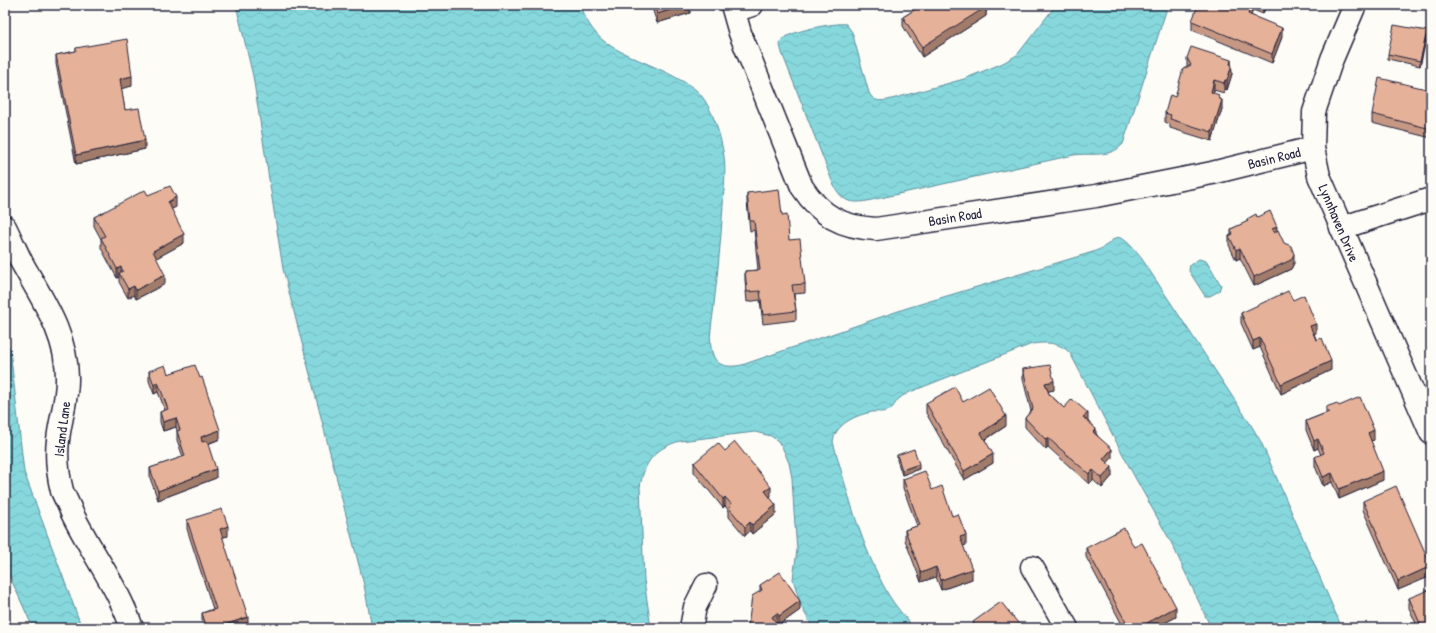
<svg xmlns="http://www.w3.org/2000/svg" width="1436" height="633" font-family="'Patrick Hand',sans-serif">
<style>
.water{fill:url(#water-waves);stroke:#5e8f9c}
.lines{fill:none;stroke-linecap:round;stroke-linejoin:round}
.street-casing{stroke:#22223b;stroke-width:25}
.street{stroke:#fdfcf7;stroke-width:22}
.wall{fill:#c69884;stroke:#22223b}
.shaded-wall{fill:#a17c6b;stroke:#22223b}
.building{fill:#e6b199;stroke:#22223b}
.labels{text-anchor:middle;stroke-width:3;stroke-linejoin:round;paint-order:stroke}
.street-label{font-size:14px;fill:#22223b;stroke:#fdfcf7}
</style>
<defs>
<pattern id="water-waves" width="16" height="10" patternUnits="userSpaceOnUse"><rect width="16" height="10" fill="#86d8dd"/><path d="M0 5q4-4 8 0t8 0" fill="none" stroke="#73b9bf"/></pattern>
</defs>
<rect width="100%" height="100%" fill="#fdfcf7"/>
<filter id="ink" filterUnits="userSpaceOnUse"><feTurbulence type="fractalNoise" baseFrequency=".025" numOctaves="2"/><feDisplacementMap in="SourceGraphic" scale="8" xChannelSelector="R" yChannelSelector="G"/><feConvolveMatrix kernelMatrix="1 2 1 2 8 2 1 2 1" color-interpolation-filters="sRGB"/></filter>
<g filter="url(#ink)">
<!-- water -->
<path class="water" d="M 236,5 L 579,5 C 585,18 593,33 605,42 C 624,56 654,65 675,77 C 684,82 694,87 700,94 C 713,109 721,137 724,156 C 726,172 724,189 723,205 C 721,238 718,271 714,304 C 713,320 707,340 713,355 C 718,368 731,367 742,365 L 907,308 L 1093,252 C 1097,250 1102,249 1105,246 C 1109,244 1112,240 1115,238 C 1124,234 1137,253 1142,259 L 1251,425 L 1261,442 L 1342,628 L 1211,628 L 1172,544 L 1132,472 L 1070,353 C 1059,342 1047,342 1032,344 L 910,392 C 907,394 903,395 900,398 C 895,401 894,409 887,411 C 882,413 877,411 872,412 C 856,415 835,424 833,442 C 848,494 861,546 888,594 C 895,606 905,617 914,628 L 813,628 L 801,606 L 793,579 L 797,550 L 794,512 L 792,478 L 789,463 L 783,449 L 778,441 L 771,436 L 755,432 L 680,441 C 655,448 644,462 640,487 L 644,580 L 651,628 L 372,628 L 364,585 L 283,269 L 253,76 Z
M 1056,5 L 1168,5 L 1123,144 C 1109,160 1088,151 1069,156 C 1001,171 934,186 867,201 C 849,204 843,201 834,186 L 782,53 C 781,49 779,44 781,41 C 785,32 836,22 846,24 L 852,32 L 869,93 C 874,102 879,101 888,100 L 964,79 L 1003,63 L 1017,55 Z
M 1199,259 L 1206,261 L 1221,285 L 1219,291 L 1210,296 L 1205,296 L 1189,271 L 1190,265 Z
M 5,340 L 10,349 L 24,472 L 82,628 L 33,628 L 5,566 Z"/>
<g class="lines">
<!-- street casing -->
<g class="street-casing">
<path id="street" d="M 732,5 L 740,33 L 802,187 C 821,216 841,227 876,229 L 1096,196 L 1212,173 L 1313,148
M 1355,5 L 1332,59 L 1314,112 L 1313,148 L 1319,176 L 1431,433
M 734,11 L 752,5
M 5,227 C 11,239 16,251 22,263 C 42,299 68,336 67,380 C 67,401 60,420 58,440 C 56,456 58,475 62,491 C 65,498 69,505 72,513 C 91,552 118,587 132,628
M 1341,228 L 1431,199
M 1032,567 L 1067,628
M 691,628 L 695,607 L 706,585"/>
</g>
<!-- street -->
<use href="#street" class="street"/>
</g>
<!-- wall -->
<path class="wall" d="M 651,5 L 690,5 L 690,13 L 657,23 Z
M 922,5 L 994,5 L 986,11 L 986,16 L 922,57 L 903,26 L 903,17 Z
M 1217,5 L 1266,5 L 1263,14 L 1253,10 L 1251,15 L 1282,37 L 1272,63 L 1192,30 L 1192,21 L 1216,6 Z
M 1427,36 L 1420,66 L 1388,59 L 1388,54 Z
M 76,48 L 132,86 L 121,88 L 125,110 L 145,149 L 76,164 L 56,64 L 56,55 L 76,51 Z
M 1187,58 L 1231,65 L 1232,74 L 1227,90 L 1225,89 L 1224,93 L 1214,90 L 1213,93 L 1219,99 L 1222,109 L 1212,141 L 1170,128 L 1170,124 L 1165,122 L 1165,113 L 1175,97 L 1187,67 Z
M 1431,90 L 1431,138 L 1372,123 L 1372,114 Z
M 747,193 L 782,215 L 789,240 L 805,284 L 805,293 L 794,294 L 796,311 L 796,320 L 763,324 L 760,300 L 747,302 L 745,280 L 745,271 L 758,270 L 754,230 L 750,231 L 747,202 Z
M 148,195 L 176,207 L 171,209 L 184,243 L 156,258 L 165,284 L 136,299 L 134,295 L 128,298 L 119,282 L 119,277 L 117,278 L 101,248 L 101,239 L 94,226 L 94,217 Z
M 1257,217 L 1277,231 L 1294,263 L 1291,269 L 1254,286 L 1240,258 L 1236,260 L 1229,245 L 1229,236 L 1231,235 L 1231,229 L 1247,222 L 1247,219 Z
M 1293,300 L 1316,333 L 1314,334 L 1331,370 L 1281,394 L 1260,347 L 1253,350 L 1241,323 L 1241,313 Z
M 1023,369 L 1054,390 L 1048,391 L 1049,394 L 1064,408 L 1088,421 L 1112,458 L 1107,463 L 1112,476 L 1102,488 L 1093,480 L 1089,484 L 1048,447 L 1046,450 L 1025,427 L 1025,418 L 1031,411 L 1023,379 Z
M 149,371 L 168,374 L 220,439 L 208,444 L 216,478 L 158,500 L 150,478 L 150,468 L 183,457 L 177,440 L 177,431 L 176,427 L 163,431 L 160,422 L 160,412 L 165,410 L 158,392 L 154,394 L 149,381 Z
M 963,402 L 1006,426 L 985,440 L 993,463 L 964,480 L 926,413 L 926,403 Z
M 1339,406 L 1374,440 L 1371,441 L 1383,480 L 1339,499 L 1332,482 L 1323,486 L 1315,466 L 1315,457 L 1321,455 L 1318,448 L 1314,450 L 1306,430 L 1306,421 L 1326,413 L 1326,407 Z
M 725,451 L 771,496 L 770,497 L 776,514 L 752,534 L 750,531 L 745,536 L 729,517 L 729,511 L 725,506 L 723,508 L 694,472 L 694,463 Z
M 897,455 L 919,469 L 902,475 L 897,460 Z
M 903,479 L 932,490 L 952,516 L 966,545 L 963,546 L 972,579 L 941,590 L 936,577 L 921,582 L 905,540 L 905,530 L 917,526 L 903,488 Z
M 1363,501 L 1431,576 L 1398,590 L 1363,510 Z
M 187,520 L 228,536 L 222,537 L 248,627 L 244,628 L 204,628 L 202,622 L 202,613 L 213,609 L 187,529 Z
M 1134,547 L 1176,617 L 1155,628 L 1124,628 L 1086,557 L 1086,548 Z
M 760,585 L 800,610 L 779,625 L 777,623 L 748,628 L 760,592 Z
M 1409,598 L 1431,628 L 1418,628 L 1409,608 Z"/>
<!-- shaded-wall -->
<path class="shaded-wall" d="M 686,5 L 690,5 L 690,13 L 657,23 L 657,14 Z
M 983,5 L 994,5 L 986,11 L 986,16 L 922,57 L 922,47 Z
M 1251,5 L 1253,5 L 1253,10 L 1248,23 L 1248,14 Z
M 1263,5 L 1266,5 L 1263,14 Z
M 1282,28 L 1282,37 L 1272,63 L 1272,54 Z
M 1427,31 L 1427,36 L 1420,66 L 1420,61 Z
M 1231,60 L 1232,74 L 1227,90 L 1227,80 Z
M 132,76 L 132,86 L 120,89 L 120,79 Z
M 1214,80 L 1214,90 L 1211,102 L 1211,92 Z
M 1225,80 L 1225,89 L 1224,93 L 1224,83 Z
M 1222,100 L 1222,109 L 1212,141 L 1212,132 Z
M 145,140 L 145,149 L 76,164 L 76,155 Z
M 176,197 L 176,207 L 168,211 L 168,202 Z
M 1277,227 L 1277,236 L 1272,238 L 1272,229 Z
M 184,234 L 184,243 L 153,260 L 153,251 Z
M 1240,248 L 1240,258 L 1236,260 L 1236,250 Z
M 1294,254 L 1294,263 L 1291,269 L 1254,286 L 1254,277 Z
M 121,267 L 121,276 L 119,273 L 119,277 L 117,278 L 117,269 Z
M 165,275 L 165,284 L 136,299 L 136,290 Z
M 134,286 L 134,295 L 128,298 L 128,289 Z
M 1316,324 L 1316,333 L 1310,336 L 1310,326 Z
M 1260,338 L 1260,347 L 1253,350 L 1253,341 Z
M 1331,361 L 1331,370 L 1281,394 L 1281,384 Z
M 1054,381 L 1054,390 L 1045,392 L 1045,383 Z
M 158,382 L 158,392 L 154,394 L 154,385 Z
M 1088,413 L 1088,422 L 1083,417 Z
M 1006,416 L 1006,426 L 981,442 L 981,433 Z
M 176,418 L 176,427 L 163,431 L 163,422 Z
M 1096,429 L 1096,438 L 1093,432 Z
M 220,430 L 220,439 L 201,446 L 201,437 Z
M 1374,430 L 1374,440 L 1368,442 L 1368,433 Z
M 1048,438 L 1048,447 L 1046,450 L 1046,440 Z
M 1318,439 L 1318,448 L 1314,450 L 1314,441 Z
M 1112,449 L 1112,458 L 1103,468 L 1103,459 Z
M 993,454 L 993,463 L 964,480 L 964,471 Z
M 919,464 L 919,469 L 902,475 L 902,470 Z
M 1112,467 L 1112,476 L 1102,488 L 1102,478 Z
M 216,469 L 216,478 L 158,500 L 158,491 Z
M 1093,470 L 1093,480 L 1089,484 L 1089,474 Z
M 1383,471 L 1383,480 L 1339,499 L 1339,489 Z
M 1332,473 L 1332,482 L 1323,486 L 1323,477 Z
M 771,487 L 771,496 L 765,501 L 765,491 Z
M 725,497 L 725,506 L 723,508 L 723,499 Z
M 776,505 L 776,514 L 752,534 L 752,525 Z
M 750,522 L 750,531 L 745,536 L 745,527 Z
M 228,526 L 228,536 L 220,538 L 220,529 Z
M 966,535 L 966,545 L 960,547 L 960,537 Z
M 1431,566 L 1431,576 L 1398,590 L 1398,581 Z
M 936,567 L 936,577 L 921,582 L 921,573 Z
M 972,569 L 972,579 L 941,590 L 941,580 Z
M 800,601 L 800,610 L 779,625 L 779,616 Z
M 1176,607 L 1176,617 L 1155,628 L 1138,628 Z
M 777,613 L 777,623 L 772,626 L 772,617 Z
M 248,617 L 248,627 L 244,628 L 215,628 Z"/>
<!-- building -->
<path class="building" d="M 654,5 L 686,5 L 657,14 Z
M 922,5 L 985,5 L 986,7 L 922,47 L 903,17 Z
M 1198,5 L 1214,5 L 1216,6 L 1217,5 L 1251,5 L 1248,14 L 1282,28 L 1272,54 L 1192,21 Z
M 1394,25 L 1427,31 L 1420,61 L 1388,54 Z
M 127,39 L 132,76 L 120,79 L 125,110 L 139,108 L 145,140 L 76,155 L 56,55 L 76,51 L 76,48 Z
M 1191,47 L 1231,60 L 1230,64 L 1232,65 L 1227,80 L 1225,80 L 1224,83 L 1214,80 L 1211,92 L 1219,95 L 1218,98 L 1222,100 L 1212,132 L 1170,119 L 1171,115 L 1165,113 L 1170,95 L 1175,97 L 1183,69 L 1191,65 L 1187,58 Z
M 1379,78 L 1431,90 L 1431,129 L 1372,114 Z
M 170,186 L 176,197 L 168,202 L 184,234 L 153,251 L 165,275 L 136,290 L 134,286 L 128,289 L 119,273 L 123,271 L 121,267 L 117,269 L 101,238 L 105,236 L 94,217 L 145,190 L 148,195 Z
M 779,189 L 782,215 L 787,214 L 789,240 L 800,239 L 805,284 L 792,285 L 796,311 L 763,315 L 760,291 L 747,292 L 745,271 L 760,270 L 754,221 L 750,221 L 747,193 Z
M 1270,211 L 1277,227 L 1272,229 L 1274,233 L 1278,230 L 1284,243 L 1291,246 L 1294,254 L 1291,260 L 1254,277 L 1240,248 L 1236,250 L 1229,236 L 1233,234 L 1231,229 L 1248,221 L 1247,219 L 1256,214 L 1257,217 Z
M 1288,291 L 1293,300 L 1304,295 L 1316,324 L 1310,326 L 1316,340 L 1322,338 L 1331,361 L 1281,384 L 1260,338 L 1253,341 L 1241,313 Z
M 165,365 L 168,374 L 195,365 L 200,378 L 202,377 L 220,430 L 201,437 L 202,442 L 207,441 L 216,469 L 158,491 L 150,468 L 185,456 L 177,431 L 180,430 L 176,418 L 163,422 L 160,412 L 168,409 L 158,382 L 154,385 L 149,371 Z
M 1050,365 L 1054,381 L 1045,383 L 1049,394 L 1064,408 L 1072,399 L 1088,413 L 1083,417 L 1096,429 L 1093,432 L 1112,449 L 1103,459 L 1112,467 L 1102,478 L 1093,470 L 1089,474 L 1048,438 L 1046,440 L 1025,418 L 1033,409 L 1023,369 Z
M 955,387 L 963,402 L 989,387 L 1006,416 L 981,433 L 993,454 L 964,471 L 926,403 Z
M 1360,397 L 1374,430 L 1368,433 L 1383,471 L 1339,489 L 1332,473 L 1323,477 L 1315,457 L 1324,453 L 1318,439 L 1314,441 L 1306,421 L 1329,412 L 1326,407 L 1337,403 L 1339,406 Z
M 735,442 L 771,487 L 765,491 L 776,505 L 752,525 L 750,522 L 745,527 L 729,508 L 732,505 L 725,497 L 723,499 L 694,463 L 718,443 L 725,451 Z
M 914,449 L 919,464 L 902,470 L 897,455 Z
M 925,471 L 932,490 L 942,486 L 952,516 L 958,514 L 966,535 L 960,537 L 972,569 L 941,580 L 936,567 L 921,573 L 905,530 L 920,525 L 903,479 Z
M 1396,486 L 1431,566 L 1398,581 L 1363,501 Z
M 222,509 L 228,526 L 220,529 L 248,617 L 215,628 L 207,628 L 202,613 L 216,609 L 187,520 Z
M 1124,528 L 1134,547 L 1142,543 L 1176,607 L 1138,628 L 1129,628 L 1086,548 Z
M 780,572 L 800,601 L 779,616 L 777,613 L 772,617 L 780,628 L 748,628 L 752,596 L 762,590 L 760,585 Z
M 1431,589 L 1431,628 L 1422,628 L 1409,598 Z
M 1001,602 L 1022,628 L 970,628 L 969,627 L 974,624 L 973,622 Z"/>
</g>
<g class="labels">
<!-- street labels -->
<g class="street-label">
<text transform="translate(1274 158) rotate(-14)" y="5">Basin Road</text>
<text transform="translate(955 217) rotate(-9)" y="5">Basin Road</text>
<text transform="translate(1339 223) rotate(67)" y="5">Lynnhaven Drive</text>
<text transform="translate(62 429) rotate(-83)" y="5">Island Lane</text>
</g>
</g>
<!-- margin -->
<rect width="1436" height="633" fill="none" stroke="#fdfcf7" stroke-width="20"/>
<rect x="10" y="10" width="1416" height="613" fill="none" stroke="#22223b" stroke-width="1.5" filter="url(#ink)"/>
</svg>
